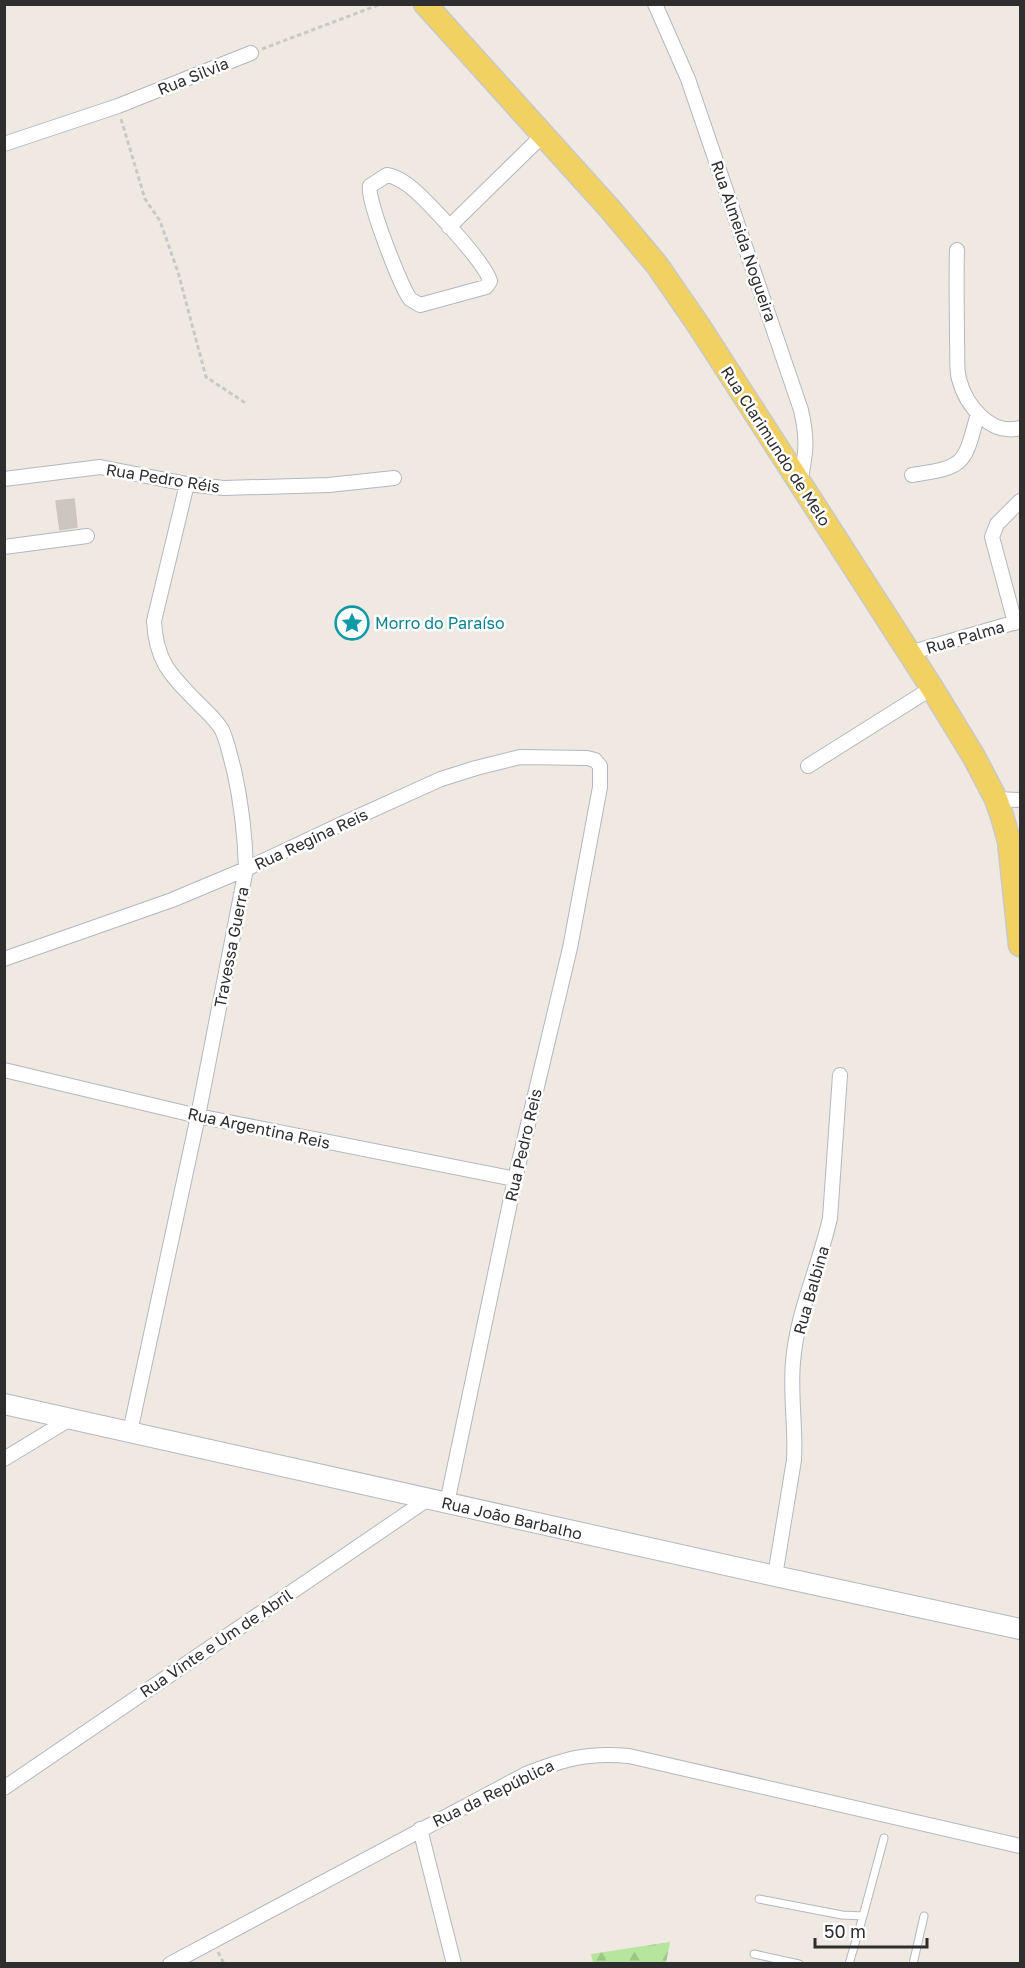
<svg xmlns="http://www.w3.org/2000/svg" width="1025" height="1968" font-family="'Golos Text',sans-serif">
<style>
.forest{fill:url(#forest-firs)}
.building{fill:#cbc7bf;stroke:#cbc5ba;stroke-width:1.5}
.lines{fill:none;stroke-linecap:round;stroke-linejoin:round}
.lane-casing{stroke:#b4b7c1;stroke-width:9}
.street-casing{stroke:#b4b7c1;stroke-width:16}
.secondary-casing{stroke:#b4b7c1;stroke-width:22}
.primary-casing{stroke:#c9c9c9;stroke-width:25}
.path{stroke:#c9c9c9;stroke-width:3;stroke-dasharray:4.5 3;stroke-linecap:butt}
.lane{stroke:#fff;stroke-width:7}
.street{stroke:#fff;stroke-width:14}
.secondary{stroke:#fff;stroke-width:20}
.primary{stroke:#f2d163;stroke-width:22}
.labels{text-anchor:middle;stroke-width:5;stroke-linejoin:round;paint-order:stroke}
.street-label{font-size:16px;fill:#2e2e2e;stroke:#fff}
.culture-label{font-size:16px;fill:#0d838f;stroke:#fff;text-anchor:start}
</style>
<defs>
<pattern id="forest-firs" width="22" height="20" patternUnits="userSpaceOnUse" patternTransform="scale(1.5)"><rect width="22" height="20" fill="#b6e59e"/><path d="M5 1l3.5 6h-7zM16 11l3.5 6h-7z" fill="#9dc588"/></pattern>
</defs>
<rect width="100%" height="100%" fill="#efe9e1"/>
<!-- forest -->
<path class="forest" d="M 670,1942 L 666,1963 L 593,1963 L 591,1954 Z"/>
<!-- building -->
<path class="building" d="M 74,499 L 77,527 L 60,530 L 56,501 Z"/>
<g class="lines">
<!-- lane casing -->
<g class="lane-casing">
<path id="lane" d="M 759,1899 L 842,1915 L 863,1916 L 849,1964
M 863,1916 L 884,1838
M 754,1954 L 799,1964
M 913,1964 L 924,1916"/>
</g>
<!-- street casing -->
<g class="street-casing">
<path id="street" d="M 655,4 L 688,79 L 801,410 C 808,440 806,453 800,483
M 4,144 L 118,106 L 251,53
M 387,175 C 394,176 401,180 408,185 C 425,198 485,262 490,281 L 486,287 L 420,305 L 410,299 C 401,287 366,198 370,186 Z
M 449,227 L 542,136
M 957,250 C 956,281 957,311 957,342 C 958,354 956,368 959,379 C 966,406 991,436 1020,428
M 912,475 C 966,467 964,465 978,413
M 4,479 L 100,467 L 187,484 L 224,488 L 329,485 L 394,478
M 4,547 L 87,536
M 1015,623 L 992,537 L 997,524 L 1020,501
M 909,653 L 1020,621
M 808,766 L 932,688
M 996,799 L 1020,800
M 4,959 L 172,900 L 246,869 L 348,821 L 441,779 L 476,768 L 520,757 L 587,758 L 595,760 L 600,766 L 600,787 L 570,948 L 515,1179 L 447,1503
M 4,1070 L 198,1116 L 515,1179
M 130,1432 L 198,1116 L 246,869 C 245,833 242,806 234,770 C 230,756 228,743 222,730 C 217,721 208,713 201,706 C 173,677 156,664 154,621 L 187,484
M 4,1459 L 70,1419
M 775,1576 L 794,1460 C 796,1428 790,1395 793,1362 C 797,1312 819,1267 830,1218 L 840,1075
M 4,1788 L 428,1499
M 420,1829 L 454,1964
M 170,1964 L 526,1774 C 564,1759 588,1752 629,1756 L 1020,1846"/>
</g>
<!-- secondary casing -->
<g class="secondary-casing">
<path id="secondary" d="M 4,1404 L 775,1576 L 1020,1629"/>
</g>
<!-- primary casing -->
<g class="primary-casing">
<path id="primary" d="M 425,4 L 610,209 L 657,265 L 699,326 L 932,688 L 974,757 L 996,799 L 1002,816 L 1009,841 L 1020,945"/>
</g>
<!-- path -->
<path class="path" d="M 262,49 L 381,4
M 121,119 L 145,199 L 160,221 L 178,272 L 206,377 L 247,404
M 218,1952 L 224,1964"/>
<!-- lane -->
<use href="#lane" class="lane"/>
<!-- street -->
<use href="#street" class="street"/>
<!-- secondary -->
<use href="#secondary" class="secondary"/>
<!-- primary -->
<use href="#primary" class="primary"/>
</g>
<!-- icons -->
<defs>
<g id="sight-ring" transform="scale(1.725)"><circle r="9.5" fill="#fff" stroke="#0f9aa8" stroke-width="1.5"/><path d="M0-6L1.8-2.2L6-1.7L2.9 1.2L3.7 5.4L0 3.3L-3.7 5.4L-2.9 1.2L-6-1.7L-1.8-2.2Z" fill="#0f9aa8"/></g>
</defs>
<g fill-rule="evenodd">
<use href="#sight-ring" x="352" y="623"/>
</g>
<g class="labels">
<!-- street labels -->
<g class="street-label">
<text transform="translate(193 76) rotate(-22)" y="6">Rua Silvia</text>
<text transform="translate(744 241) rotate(71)" y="6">Rua Almeida Nogueira</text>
<text transform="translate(776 446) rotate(57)" y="6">Rua Clarimundo de Melo</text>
<text transform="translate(163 478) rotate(9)" y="6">Rua Pedro Réis</text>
<text transform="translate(965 637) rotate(-16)" y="6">Rua Palma</text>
<text transform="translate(311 839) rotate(-25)" y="6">Rua Regina Reis</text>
<text transform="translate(231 947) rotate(-79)" y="6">Travessa Guerra</text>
<text transform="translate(259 1128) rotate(12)" y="6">Rua Argentina Reis</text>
<text transform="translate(523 1145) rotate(-77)" y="6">Rua Pedro Reis</text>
<text transform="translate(811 1290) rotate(-74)" y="6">Rua Balbina</text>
<text transform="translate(512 1518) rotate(13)" y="6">Rua João Barbalho</text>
<text transform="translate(216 1643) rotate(-34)" y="6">Rua Vinte e Um de Abril</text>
<text transform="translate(493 1793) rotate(-26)" y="6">Rua da República</text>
</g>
<!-- culture labels -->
<g class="culture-label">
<text x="375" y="629">Morro do Paraíso</text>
</g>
</g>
<!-- border -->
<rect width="1025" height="1968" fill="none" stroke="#2e2e2e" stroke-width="12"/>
<!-- scale -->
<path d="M815 1938v9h112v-9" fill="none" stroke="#2e2e2e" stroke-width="3"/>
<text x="824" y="1938" font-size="18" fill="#2e2e2e" stroke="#ffffff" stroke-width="4.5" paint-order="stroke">50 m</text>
</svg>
